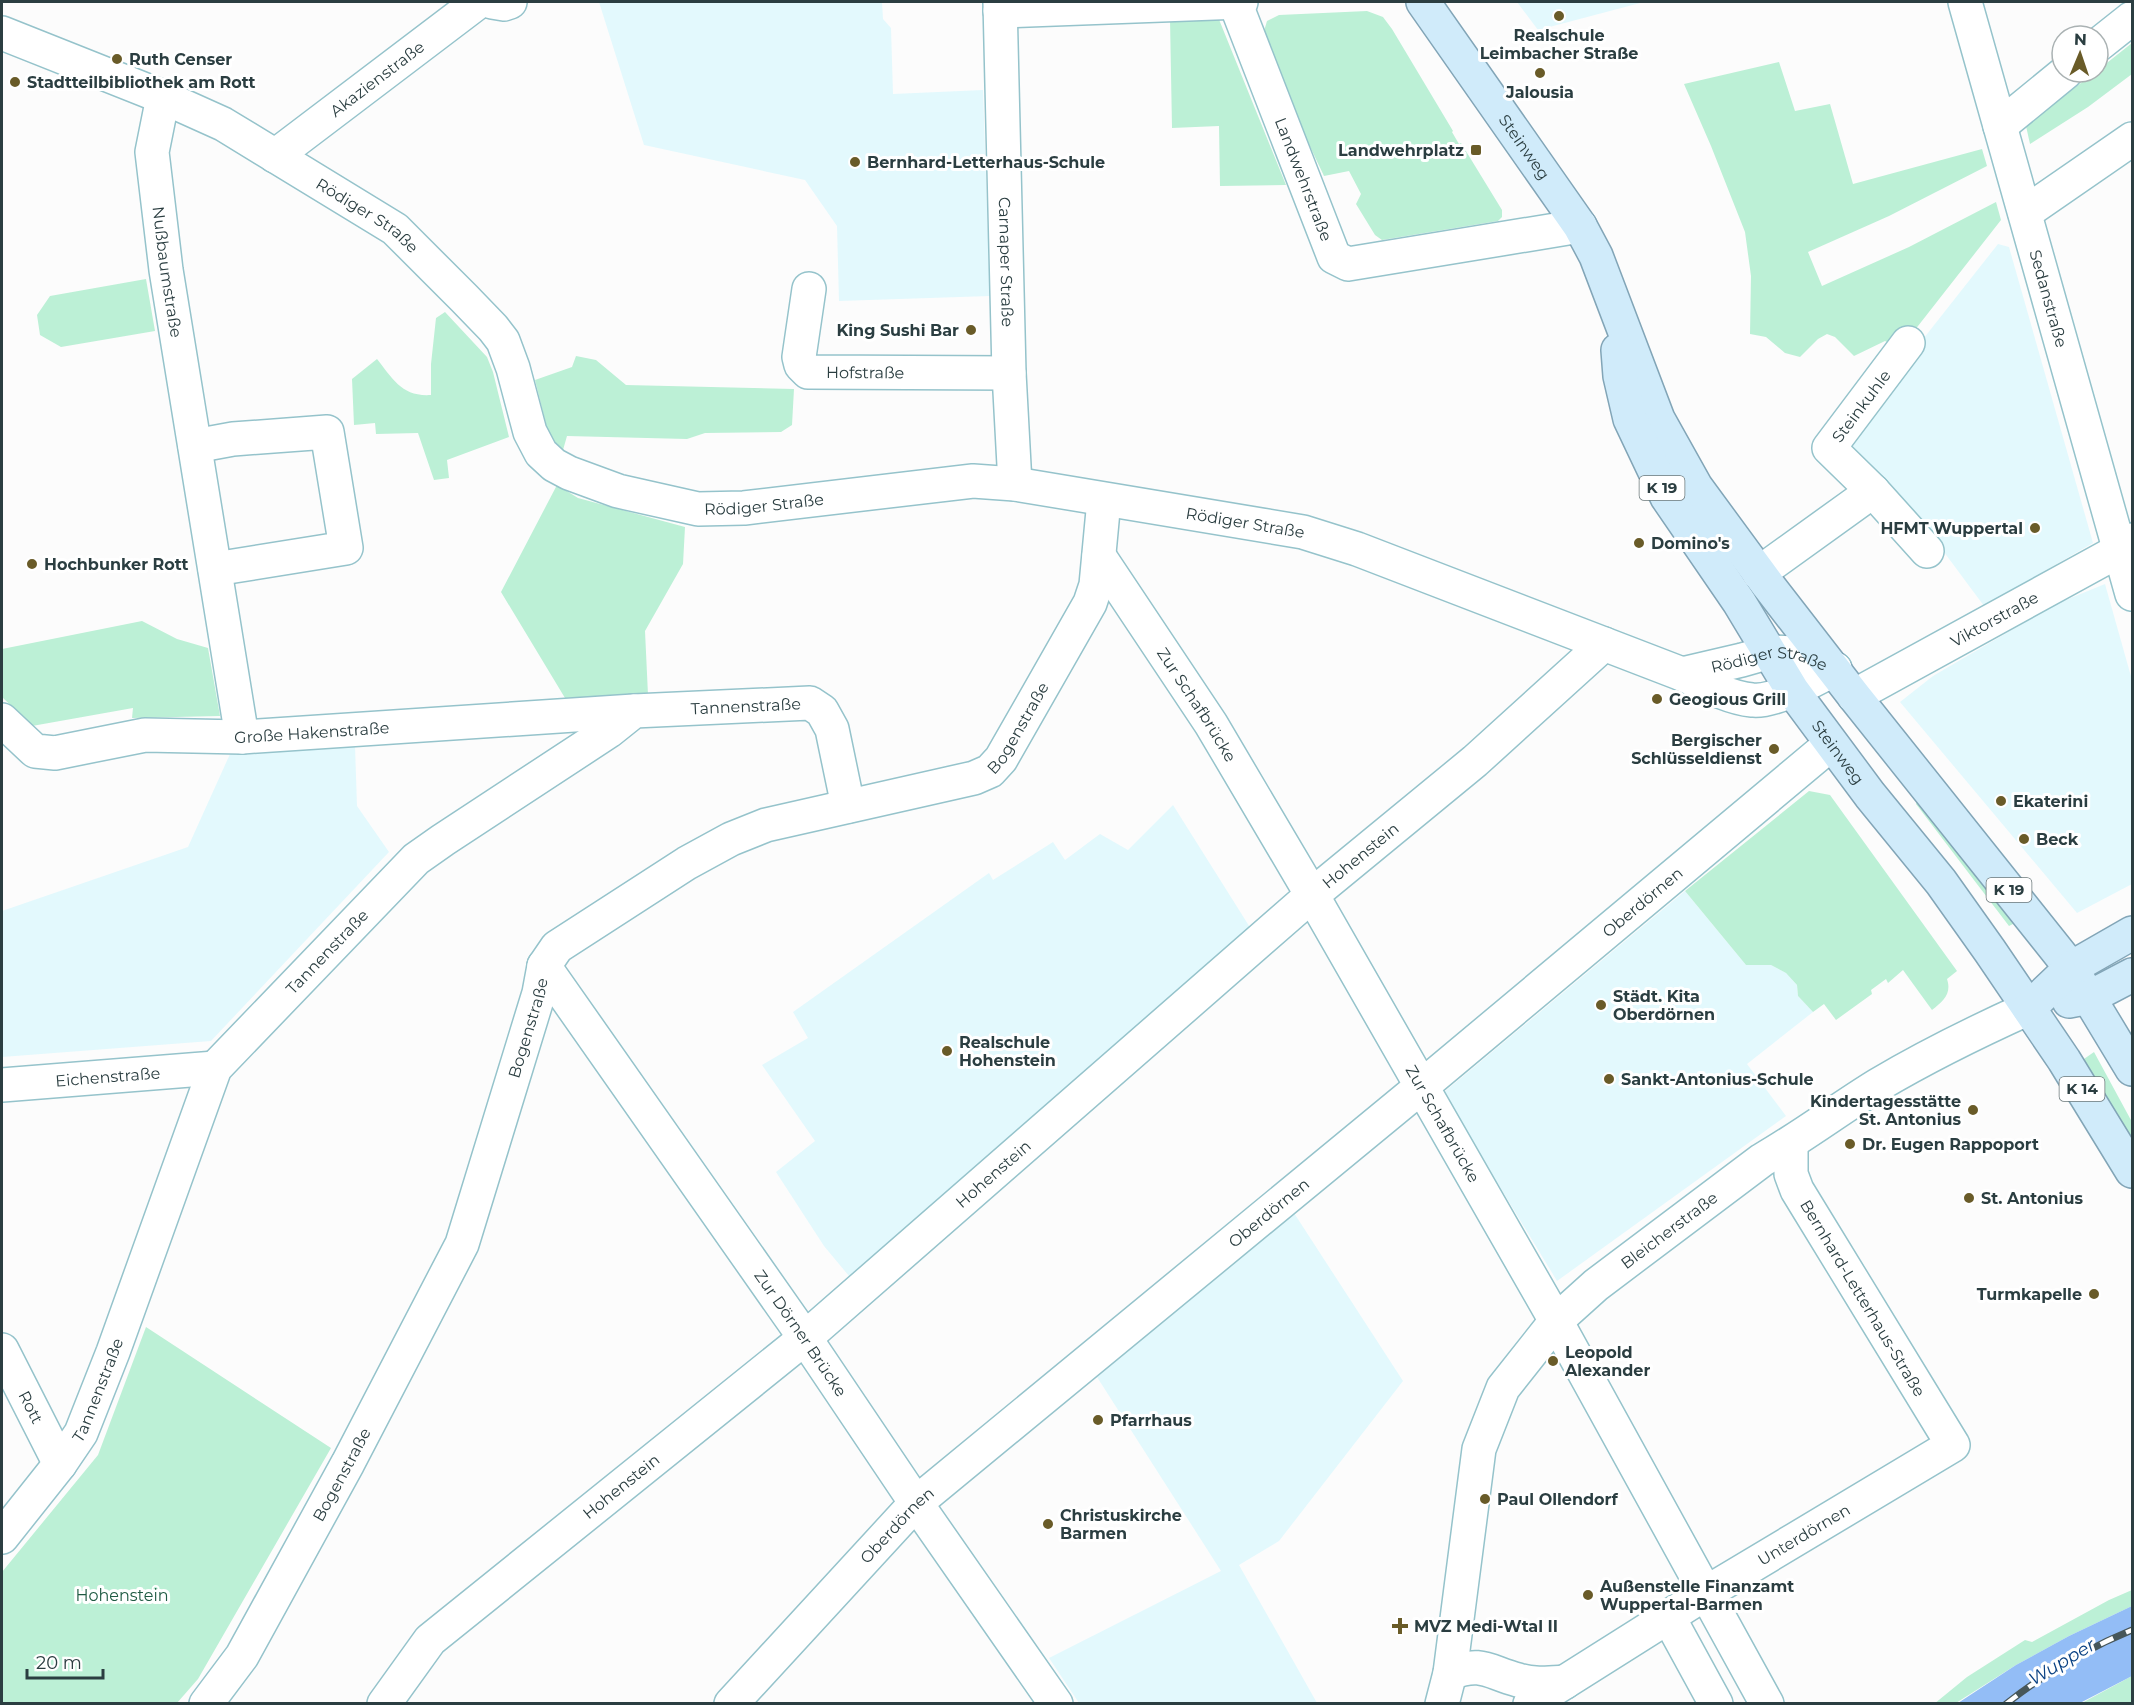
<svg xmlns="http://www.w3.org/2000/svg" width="2134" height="1705" font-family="Montserrat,sans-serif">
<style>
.built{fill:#e3f9fd}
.green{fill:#bcf0d6}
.water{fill:#93bdf6}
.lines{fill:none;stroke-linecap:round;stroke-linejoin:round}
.minor-casing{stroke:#95c3cb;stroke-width:36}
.major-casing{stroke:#82a5b7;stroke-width:36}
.minor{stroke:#fff;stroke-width:33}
.major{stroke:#d0ebfa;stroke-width:33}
.rail-casing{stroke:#47575a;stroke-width:7}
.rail{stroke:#fff;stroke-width:4.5;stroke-dasharray:14;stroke-linecap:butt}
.poi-dot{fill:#695b28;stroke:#fff;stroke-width:2}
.labels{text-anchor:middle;stroke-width:6;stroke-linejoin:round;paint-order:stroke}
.shield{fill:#fff;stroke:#6b787a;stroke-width:1.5}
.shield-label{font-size:15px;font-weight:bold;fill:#2b3e41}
.poi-label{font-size:16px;font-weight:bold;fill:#2b3e41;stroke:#fff;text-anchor:start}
.street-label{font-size:16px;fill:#2b3e41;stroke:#fff}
.park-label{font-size:16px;fill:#1e5a42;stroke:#fff}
.water-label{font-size:18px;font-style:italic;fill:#094183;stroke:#fff}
</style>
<rect width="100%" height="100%" fill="#fcfcfc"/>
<!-- built -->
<path class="built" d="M 599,2 L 882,2 L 883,19 L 891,28 L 893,94 L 983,90 L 990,296 L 839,301 L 837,226 L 805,180 L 644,145 Z
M 1517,2 L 1644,2 L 1538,30 Z
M 1998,244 L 2009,247 L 2093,543 L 1984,606 L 1918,517 L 1838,447 Z
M 2105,584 L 2132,680 L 2132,884 L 2077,913 L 1900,702 L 1933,676 L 2056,604 Z
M 355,746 L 357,806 L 389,852 L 211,1041 L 2,1057 L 2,911 L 188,847 L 230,754 Z
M 1173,805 L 1251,929 L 849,1276 L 824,1246 L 776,1172 L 815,1141 L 762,1065 L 808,1038 L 793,1012 L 989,873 L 993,880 L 1053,842 L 1065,860 L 1100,834 L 1128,850 Z
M 1685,891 L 1746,965 L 1771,965 L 1786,973 L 1797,985 L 1798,996 L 1813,1012 L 1747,1064 L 1786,1116 L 1557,1281 L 1443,1093 Z
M 1294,1213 L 1403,1381 L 1279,1541 L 1239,1565 L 1317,1703 L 1079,1703 L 1049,1658 L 1221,1571 L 1097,1377 Z"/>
<!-- green -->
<path class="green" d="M 1367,11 L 1383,17 L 1392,29 L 1453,131 L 1452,132 L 1459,144 L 1461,143 L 1502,210 L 1502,217 L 1498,221 L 1382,240 L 1375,235 L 1356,204 L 1361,194 L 1349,171 L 1324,176 L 1296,117 L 1264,31 L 1267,21 L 1279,15 Z
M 1218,17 L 1286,185 L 1220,186 L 1219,126 L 1172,128 L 1170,19 Z
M 2132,43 L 2132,74 L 2088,107 L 2030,144 L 2026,126 L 2095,72 L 2098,72 L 2098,70 Z
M 1779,62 L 1795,111 L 1830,104 L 1853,184 L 1982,149 L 1987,166 L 1889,216 L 1808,252 L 1822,286 L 1909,247 L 1996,202 L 2001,220 L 1900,349 L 1885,341 L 1854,356 L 1835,337 L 1827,334 L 1818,339 L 1800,357 L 1785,353 L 1766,337 L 1750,334 L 1751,276 L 1745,232 L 1711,146 L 1684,84 Z
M 146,279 L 155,331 L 61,347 L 40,335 L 37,315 L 50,296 Z
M 445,312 L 487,357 L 493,372 L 509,437 L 447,460 L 449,478 L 434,480 L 418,433 L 376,434 L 375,423 L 354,425 L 352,379 L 377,359 C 393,379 402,397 431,395 L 431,364 L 436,318 Z
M 576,356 L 596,360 L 626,385 L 794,389 L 792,425 L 781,432 L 705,433 L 687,439 L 567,436 L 563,450 L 555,444 L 549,436 L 535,380 L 572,367 Z
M 557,485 L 578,498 L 685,527 L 683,564 L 645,631 L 648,695 L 565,698 L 501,592 Z
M 142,621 L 177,639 L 208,648 L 220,716 L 132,718 L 133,708 L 32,726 L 2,697 L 2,649 Z
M 1809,791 L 1830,795 L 1957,971 L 1947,979 C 1952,994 1943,1001 1932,1010 L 1903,970 L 1888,983 L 1886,979 L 1871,990 L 1872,994 L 1836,1020 L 1824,1004 L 1813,1012 L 1798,996 L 1797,985 L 1786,973 L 1771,965 L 1746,965 L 1685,891 Z
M 1917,801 L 2017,922 L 2009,926 L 1916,804 Z
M 2094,1052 L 2132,1122 L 2132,1146 L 2081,1061 Z
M 146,1327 L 331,1448 L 198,1679 L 177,1703 L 2,1703 L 2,1572 L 98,1455 Z
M 2132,1590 L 2132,1606 L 2069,1636 L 2016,1665 L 1956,1703 L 1934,1704 L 1967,1677 L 2025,1640 L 2032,1642 L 2109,1600 Z
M 2132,1676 L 2132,1703 L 2080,1704 Z"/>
<!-- water -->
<path class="water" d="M 2132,1606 L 2132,1676 L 2080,1703 L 1958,1703 L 2016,1665 L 2069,1636 Z"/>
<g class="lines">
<!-- minor casing -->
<g class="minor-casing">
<g id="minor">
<path d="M 492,2 L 504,4 L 510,2"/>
<path id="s1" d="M 1000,2 L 1009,373 L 1015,484"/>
<path id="s2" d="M 1235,2 L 1334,257 L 1348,264 L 1580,226"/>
<path id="s3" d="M 1965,2 L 2132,594"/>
<path d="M 1000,11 L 1241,2"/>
<path id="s4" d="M 2,33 L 163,97 L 223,124 L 395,229 L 464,298 L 493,328 L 503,341 L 513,368 L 530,432 L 541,453 L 554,465 L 569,473 L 618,491 L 698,509 L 744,508 L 973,481 L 1015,484 L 1303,532 L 1357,549 L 1682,674 C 1703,684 1730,698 1752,700 C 1774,703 1815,679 1835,669"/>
<path d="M 2098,45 L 2132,18"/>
<path id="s5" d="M 163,97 L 152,152 L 166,270 L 242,737"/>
<path d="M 2000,126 L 2066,72"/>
<path id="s6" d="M 275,156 L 478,2"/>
<path d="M 2025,213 L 2132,139"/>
<path id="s7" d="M 809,289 L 799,357 L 801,365 L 808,372 L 1009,373"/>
<path d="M 1908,343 L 1829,448 L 1873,491 L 1927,551"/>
<path d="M 195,446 L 233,439 L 327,432 L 346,548 L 215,569"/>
<path id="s8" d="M 1099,556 L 1211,724 L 1312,895 L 1556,1321 L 1767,1704"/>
<path d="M 1759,573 L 1873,491"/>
<path id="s9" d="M 1682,674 L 1742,660 L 1770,652 L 1796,653 L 1835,669"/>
<path id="s10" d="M 1854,696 L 2120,550 L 2132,540"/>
<path id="s11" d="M 2,720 L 35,751 L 55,753 L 145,735 L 242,737 L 634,711"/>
<path id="s12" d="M 544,966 L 805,1338 L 916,1503 L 1056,1704"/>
<path id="s13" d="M 2,1085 L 215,1068"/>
<path id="s14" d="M 2,1350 L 60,1464"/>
<path id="s15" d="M 2,1537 L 60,1464 L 81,1433 L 113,1352 L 215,1068 L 416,859 L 443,840 L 609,731 L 634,711 L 810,703 L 822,711 L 832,729 L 848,806"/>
<path d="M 1669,1618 L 1716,1704"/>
<path d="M 1450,1673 C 1483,1661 1488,1672 1518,1680 C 1534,1685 1550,1683 1565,1682"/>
<path id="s16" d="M 206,1704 L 242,1656 L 348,1463 L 462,1244 L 539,993 L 544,966 L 557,947 L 687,863 L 731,839 L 766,825 L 974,778 L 990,771 L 1001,759 L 1090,603 L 1096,585 L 1104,500"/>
<path id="s17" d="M 384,1704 L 430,1640 L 805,1338 L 1312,895 L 1475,761 L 1604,644"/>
<path id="s18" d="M 731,1704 L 916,1503 L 1421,1087 L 1831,744"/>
<path id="s19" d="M 1442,1704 L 1450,1673 L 1479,1449 L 1503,1388 L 1556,1321 L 1596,1285 L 1762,1160 C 1802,1137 1839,1109 1878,1085 C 1927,1056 1978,1031 2029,1008"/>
<path id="s20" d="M 1530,1704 L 1706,1593 L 1953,1445 L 1797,1190 L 1791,1174 L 1791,1144"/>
</g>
</g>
<!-- major casing -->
<g class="major-casing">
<g id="major">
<path id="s21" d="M 1423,2 L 1580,226 L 1596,256 L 1658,419 L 1696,487 L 1768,585 L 1854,696 L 2071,968 L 2132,1069"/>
<path id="s22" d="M 1618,350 L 1620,376 L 1630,419 L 1667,497 L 1739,602 L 1792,690 L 1870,795 L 1941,882 L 1990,951 L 2064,1060 L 2132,1171"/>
<path d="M 2069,1001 L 2090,997 L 2132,975"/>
<path d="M 2029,1008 L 2071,968 L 2132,933"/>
</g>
</g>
<!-- minor -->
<use href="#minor" class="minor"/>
<!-- major -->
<use href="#major" class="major"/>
<!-- rail casing -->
<g class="rail-casing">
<path id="rail" d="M 2006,1704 C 2044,1674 2088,1648 2132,1630"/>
</g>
<!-- rail -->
<use href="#rail" class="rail"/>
</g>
<!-- markers -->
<g class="poi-dot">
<circle cx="1559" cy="16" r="6"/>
<circle cx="117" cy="59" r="6"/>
<circle cx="1540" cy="73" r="6"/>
<circle cx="15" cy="82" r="6"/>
<rect x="1470" y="144" width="12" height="12" rx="3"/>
<circle cx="855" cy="162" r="6"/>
<circle cx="971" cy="330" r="6"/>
<circle cx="2035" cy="528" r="6"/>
<circle cx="1639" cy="543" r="6"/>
<circle cx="32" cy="564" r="6"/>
<circle cx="1657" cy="699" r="6"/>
<circle cx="1774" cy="749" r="6"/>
<circle cx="2001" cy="801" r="6"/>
<circle cx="2024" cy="839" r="6"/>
<circle cx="1601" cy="1005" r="6"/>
<circle cx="947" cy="1051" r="6"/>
<circle cx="1609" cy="1079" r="6"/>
<circle cx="1973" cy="1110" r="6"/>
<circle cx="1850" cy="1144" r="6"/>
<circle cx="1969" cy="1198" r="6"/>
<circle cx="2094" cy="1294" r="6"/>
<circle cx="1553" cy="1361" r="6"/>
<circle cx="1098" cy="1420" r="6"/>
<circle cx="1485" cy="1499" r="6"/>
<circle cx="1048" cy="1524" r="6"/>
<circle cx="1588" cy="1595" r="6"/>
<path d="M1397 1617h6v6h6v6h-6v6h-6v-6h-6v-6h6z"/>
</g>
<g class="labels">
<!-- shield labels -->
<g class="shield">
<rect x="1639.5" y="476" width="45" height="24" rx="4.5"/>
<rect x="1986.5" y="878" width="45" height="24" rx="4.5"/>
<rect x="2059.5" y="1077" width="45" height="24" rx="4.5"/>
</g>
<g class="shield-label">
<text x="1662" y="493">K 19</text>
<text x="2009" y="895">K 19</text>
<text x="2082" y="1094">K 14</text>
</g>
<!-- poi labels -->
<g class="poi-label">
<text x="1559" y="41" text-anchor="middle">Realschule<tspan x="1559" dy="18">Leimbacher Straße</tspan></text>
<text x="129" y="65">Ruth Censer</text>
<text x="27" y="88">Stadtteilbibliothek am Rott</text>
<text x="1540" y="98" text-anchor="middle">Jalousia</text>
<text x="1464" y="156" text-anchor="end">Landwehrplatz</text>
<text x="867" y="168">Bernhard-Letterhaus-Schule</text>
<text x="959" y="336" text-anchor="end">King Sushi Bar</text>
<text x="2023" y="534" text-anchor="end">HFMT Wuppertal</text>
<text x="1651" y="549">Domino's</text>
<text x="44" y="570">Hochbunker Rott</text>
<text x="1669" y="705">Geogious Grill</text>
<text x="1762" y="746" text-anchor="end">Bergischer<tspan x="1762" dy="18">Schlüsseldienst</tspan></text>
<text x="2013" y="807">Ekaterini</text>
<text x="2036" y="845">Beck</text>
<text x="1613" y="1002">Städt. Kita<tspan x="1613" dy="18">Oberdörnen</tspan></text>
<text x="959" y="1048">Realschule<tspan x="959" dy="18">Hohenstein</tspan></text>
<text x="1621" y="1085">Sankt-Antonius-Schule</text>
<text x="1961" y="1107" text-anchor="end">Kindertagesstätte<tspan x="1961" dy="18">St. Antonius</tspan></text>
<text x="1862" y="1150">Dr. Eugen Rappoport</text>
<text x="1981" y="1204">St. Antonius</text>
<text x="2082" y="1300" text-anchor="end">Turmkapelle</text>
<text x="1565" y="1358">Leopold<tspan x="1565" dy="18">Alexander</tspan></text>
<text x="1110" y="1426">Pfarrhaus</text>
<text x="1497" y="1505">Paul Ollendorf</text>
<text x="1060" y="1521">Christuskirche<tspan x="1060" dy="18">Barmen</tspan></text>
<text x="1600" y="1592">Außenstelle Finanzamt<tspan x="1600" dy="18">Wuppertal-Barmen</tspan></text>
<text x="1414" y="1632">MVZ Medi-Wtal II</text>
</g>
<!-- street labels -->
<g class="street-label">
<text dy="6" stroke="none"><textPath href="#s6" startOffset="128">Akazienstraße</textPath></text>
<text dy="6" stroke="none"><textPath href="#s21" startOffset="177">Steinweg</textPath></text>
<text dy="6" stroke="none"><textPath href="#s2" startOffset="190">Landwehrstraße</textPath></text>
<text dy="6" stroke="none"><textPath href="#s4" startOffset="410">Rödiger Straße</textPath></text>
<text dy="6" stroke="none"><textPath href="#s1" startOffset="260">Carnaper Straße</textPath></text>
<text dy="6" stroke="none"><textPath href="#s5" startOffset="177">Nußbaumstraße</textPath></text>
<text dy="6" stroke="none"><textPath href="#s3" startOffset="308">Sedanstraße</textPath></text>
<text dy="6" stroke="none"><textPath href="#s7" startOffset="144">Hofstraße</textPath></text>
<text transform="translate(1861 406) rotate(-53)" y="6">Steinkuhle</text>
<text dy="6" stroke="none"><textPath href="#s4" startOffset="950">Rödiger Straße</textPath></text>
<text dy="6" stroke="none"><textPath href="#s4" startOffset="1436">Rödiger Straße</textPath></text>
<text dy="6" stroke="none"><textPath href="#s10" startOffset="160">Viktorstraße</textPath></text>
<text dy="6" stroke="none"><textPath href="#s9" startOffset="90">Rödiger Straße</textPath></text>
<text dy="6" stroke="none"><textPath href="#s8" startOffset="178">Zur Schafbrücke</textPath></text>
<text dy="6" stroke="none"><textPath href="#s15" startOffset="1185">Tannenstraße</textPath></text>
<text dy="6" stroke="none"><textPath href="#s16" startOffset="1365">Bogenstraße</textPath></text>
<text dy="6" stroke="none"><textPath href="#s11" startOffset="324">Große Hakenstraße</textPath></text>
<text dy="6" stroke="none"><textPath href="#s22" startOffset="464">Steinweg</textPath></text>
<text dy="6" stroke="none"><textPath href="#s17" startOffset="1296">Hohenstein</textPath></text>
<text dy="6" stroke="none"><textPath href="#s18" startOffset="1216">Oberdörnen</textPath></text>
<text dy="6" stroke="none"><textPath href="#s15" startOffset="681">Tannenstraße</textPath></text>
<text dy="6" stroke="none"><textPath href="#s16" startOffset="753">Bogenstraße</textPath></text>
<text dy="6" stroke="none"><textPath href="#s13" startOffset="106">Eichenstraße</textPath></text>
<text dy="6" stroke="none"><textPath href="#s8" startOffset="664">Zur Schafbrücke</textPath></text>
<text dy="6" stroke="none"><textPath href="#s17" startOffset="810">Hohenstein</textPath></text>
<text dy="6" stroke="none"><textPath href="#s18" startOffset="730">Oberdörnen</textPath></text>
<text dy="6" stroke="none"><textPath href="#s19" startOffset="554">Bleicherstraße</textPath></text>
<text transform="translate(1863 1298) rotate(59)" y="6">Bernhard-Letterhaus-Straße</text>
<text dy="6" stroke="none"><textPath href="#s12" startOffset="448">Zur Dörner Brücke</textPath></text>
<text dy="6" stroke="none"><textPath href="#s15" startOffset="177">Tannenstraße</textPath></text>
<text dy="6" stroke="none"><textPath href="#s14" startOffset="64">Rott</textPath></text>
<text dy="6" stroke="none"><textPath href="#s16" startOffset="267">Bogenstraße</textPath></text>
<text dy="6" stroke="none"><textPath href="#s17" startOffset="324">Hohenstein</textPath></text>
<text dy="6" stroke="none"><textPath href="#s18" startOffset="244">Oberdörnen</textPath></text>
<text dy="6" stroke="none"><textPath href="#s20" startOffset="322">Unterdörnen</textPath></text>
</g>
<!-- park labels -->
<g class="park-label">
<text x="122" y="1601">Hohenstein</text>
</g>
<!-- water labels -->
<g class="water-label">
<text transform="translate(2062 1662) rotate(-31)" y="6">Wupper</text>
</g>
</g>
<!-- border -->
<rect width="2134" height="1705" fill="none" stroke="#2b3e41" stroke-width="6"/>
<!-- north arrow -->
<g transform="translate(2080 54) rotate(2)"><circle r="28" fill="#ffffff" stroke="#aab2b3" stroke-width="1.5"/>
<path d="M0-4.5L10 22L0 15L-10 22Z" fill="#695b28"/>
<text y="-9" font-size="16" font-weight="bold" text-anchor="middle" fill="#2b3e41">N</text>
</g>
<!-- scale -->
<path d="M27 1669v9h76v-9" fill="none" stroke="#2b3e41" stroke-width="3"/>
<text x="36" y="1669" font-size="18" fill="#2b3e41" stroke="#ffffff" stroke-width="4.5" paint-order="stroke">20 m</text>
</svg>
